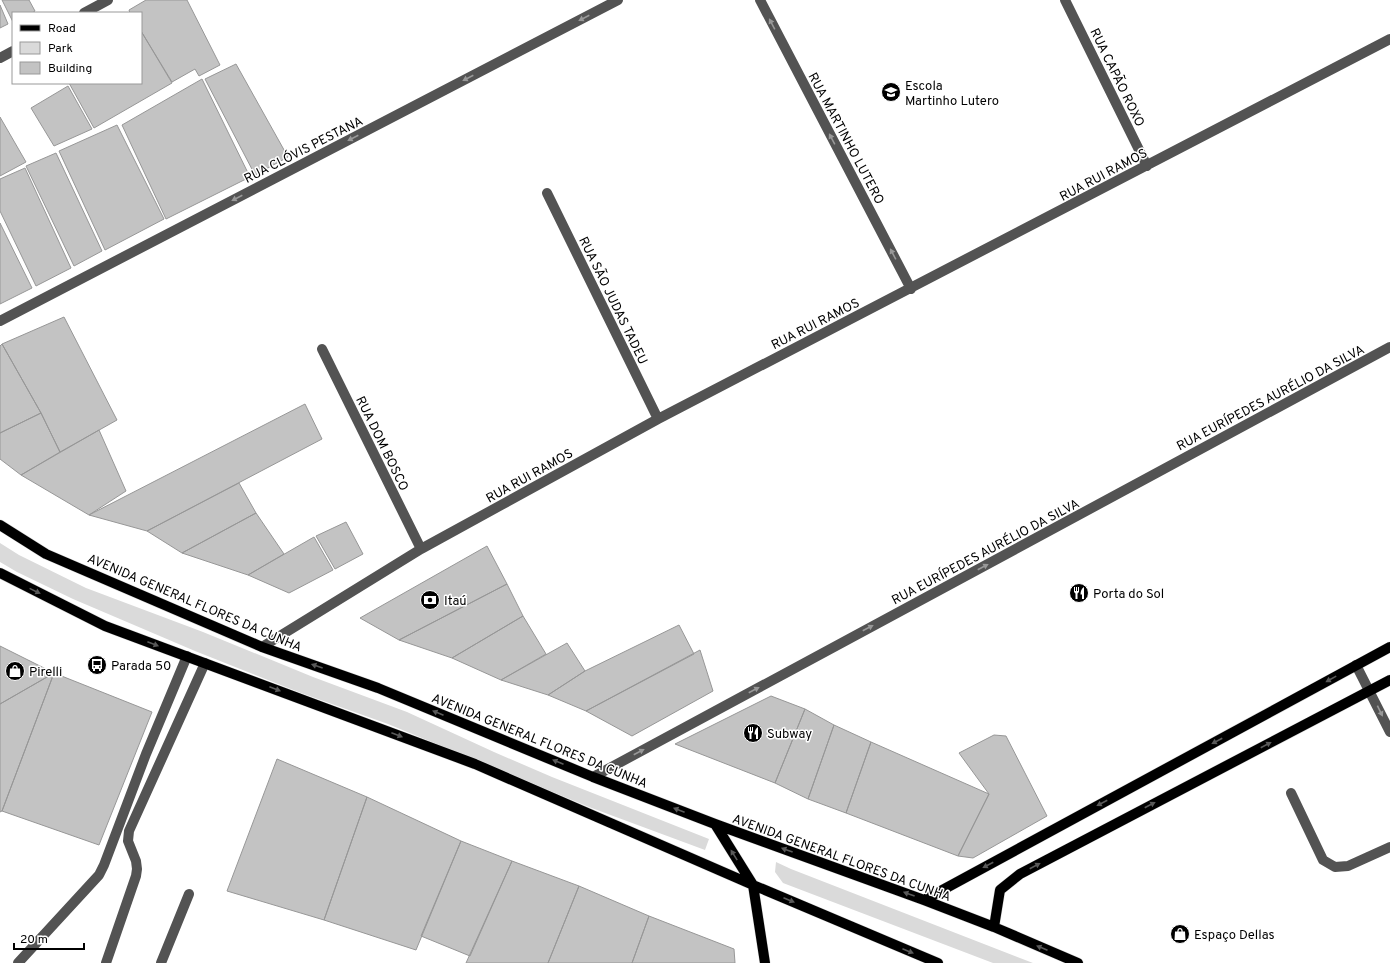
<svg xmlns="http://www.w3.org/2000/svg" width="1390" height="963" font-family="Overpass,sans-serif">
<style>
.green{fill:#dadada}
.building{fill:#c3c3c3;stroke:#979797}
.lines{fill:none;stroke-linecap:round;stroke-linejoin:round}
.major-casing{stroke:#dbdbdb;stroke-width:11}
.minor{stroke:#535353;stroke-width:10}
.major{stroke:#000;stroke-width:10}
.oneway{fill:#989898}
.oneway2{fill:#595959}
.labels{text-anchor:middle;stroke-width:3;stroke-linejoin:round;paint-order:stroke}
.street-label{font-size:13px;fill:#000;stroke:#fff}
.poi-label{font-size:13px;fill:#000;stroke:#fff;text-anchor:start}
</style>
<rect width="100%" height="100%" fill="#fff"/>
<!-- green -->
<path class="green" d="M 0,543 L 19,555 L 86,588 L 203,632 L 313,677 L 407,712 L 494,752 L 552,777 L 709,839 L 705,850 L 589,807 L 388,724 L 301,693 L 195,651 L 73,599 L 17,572 L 0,562 Z
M 776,862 L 791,869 L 1033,963 L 993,963 L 783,883 L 775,872 Z"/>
<!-- building -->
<path class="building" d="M 2,0 L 29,0 L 35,11 L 32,13 L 13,13 L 13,22 Z
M 146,0 L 187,0 L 220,65 L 199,76 L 195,69 L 172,82 L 141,31 L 141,13 L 130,13 L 129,10 Z
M 0,5 L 8,24 L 0,28 Z
M 141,31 L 172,83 L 94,128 L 69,83 L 141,83 Z
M 236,64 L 288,157 L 255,175 L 205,79 Z
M 202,79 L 250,177 L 166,219 L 122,125 Z
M 68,86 L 92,129 L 54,146 L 31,108 Z
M 0,117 L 26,162 L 0,176 Z
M 117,125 L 164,219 L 105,250 L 59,151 Z
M 56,153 L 102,251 L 74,266 L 26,166 Z
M 25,168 L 71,268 L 36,286 L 0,211 L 0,179 Z
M 0,223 L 32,288 L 0,304 Z
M 64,317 L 117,420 L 60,452 L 41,413 L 2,344 Z
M 2,344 L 41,413 L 0,433 L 0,346 Z
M 305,404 L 322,439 L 147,531 L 89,515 Z
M 41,413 L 60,452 L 21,475 L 0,459 L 0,433 Z
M 99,430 L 126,491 L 89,515 L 21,475 Z
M 239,483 L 256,513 L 182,553 L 147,531 Z
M 256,513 L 284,554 L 248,575 L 182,553 Z
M 346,522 L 363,554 L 335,569 L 316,536 Z
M 314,537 L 333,570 L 289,593 L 248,575 Z
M 487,546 L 507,584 L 399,640 L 360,618 Z
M 507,584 L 523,616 L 452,658 L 399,640 Z
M 523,616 L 546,654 L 501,680 L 452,658 Z
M 679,625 L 694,654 L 586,711 L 548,695 L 585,671 Z
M 567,643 L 585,671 L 548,695 L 501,680 Z
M 0,646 L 54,673 L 0,704 Z
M 700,650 L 713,691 L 632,736 L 586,711 Z
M 54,673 L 152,712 L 99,845 L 2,811 Z
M 54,673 L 2,811 L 0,812 L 0,704 Z
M 771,696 L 805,709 L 775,783 L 675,744 Z
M 805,709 L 834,725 L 808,799 L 775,783 Z
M 834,725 L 871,742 L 846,813 L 808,799 Z
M 994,735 L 1006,736 L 1047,816 L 973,858 L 958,856 L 989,794 L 959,753 Z
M 871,742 L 989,794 L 958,856 L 846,813 Z
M 277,759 L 367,797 L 324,920 L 227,891 Z
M 367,797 L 461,841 L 416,950 L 324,920 Z
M 461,841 L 512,861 L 470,956 L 421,936 Z
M 512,861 L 579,886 L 548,963 L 466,963 Z
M 579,886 L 649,916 L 632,963 L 548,963 Z
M 649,916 L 734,949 L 735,963 L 632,963 Z"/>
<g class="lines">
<!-- major casing -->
<g class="major-casing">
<path id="major" d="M 0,525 L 46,554 L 262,647 L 378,688 L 593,777 L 715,824 L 924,900 L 994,927 L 1078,963
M 0,573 L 105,626 L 475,764 L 753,885 L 938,963
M 715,824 L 753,885 L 765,963
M 924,900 L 1390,647
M 994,927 L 1000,890 L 1020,874 L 1390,680"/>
</g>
<!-- minor -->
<path class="minor" d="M 760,0 L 911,289
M 1065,0 L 1147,166
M 84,13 L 108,0
M 0,58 L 13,51
M 547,193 L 658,419
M 0,321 L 618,0
M 322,349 L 421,549
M 262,647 L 421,549 L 658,419 L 1390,39
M 1356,665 L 1390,732
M 593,777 L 1390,347
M 1291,793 L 1323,860 L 1335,867 L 1348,866 L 1390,847
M 18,963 L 99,875 L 104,865 L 146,754 L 187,656
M 106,963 L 136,876 L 137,869 L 136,861 L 128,841 L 129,831 L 205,663
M 161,963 L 189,894"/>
<!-- major -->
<use href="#major" class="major"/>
</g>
<!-- one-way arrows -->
<defs><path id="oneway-solid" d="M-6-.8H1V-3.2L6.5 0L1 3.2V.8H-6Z"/></defs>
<g class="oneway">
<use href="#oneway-solid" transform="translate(584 18) rotate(153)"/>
<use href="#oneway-solid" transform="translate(772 24) rotate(-118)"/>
<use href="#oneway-solid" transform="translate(468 78) rotate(153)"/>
<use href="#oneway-solid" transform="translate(353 138) rotate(153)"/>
<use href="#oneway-solid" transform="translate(832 139) rotate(-118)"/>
<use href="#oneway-solid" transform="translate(237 198) rotate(153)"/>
<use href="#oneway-solid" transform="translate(893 254) rotate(-118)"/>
<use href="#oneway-solid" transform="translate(983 567) rotate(-28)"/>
<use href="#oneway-solid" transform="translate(868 628) rotate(-28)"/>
<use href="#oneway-solid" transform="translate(754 690) rotate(-28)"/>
<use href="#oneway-solid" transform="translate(1380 711) rotate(64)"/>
<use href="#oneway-solid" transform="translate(639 752) rotate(-28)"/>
</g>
<g class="oneway2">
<use href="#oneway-solid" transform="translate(35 591) rotate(26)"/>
<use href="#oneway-solid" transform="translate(153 644) rotate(21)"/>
<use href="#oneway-solid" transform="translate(317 666) rotate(-161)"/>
<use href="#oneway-solid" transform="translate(1331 679) rotate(151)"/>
<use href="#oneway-solid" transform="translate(275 689) rotate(21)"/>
<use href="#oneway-solid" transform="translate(438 713) rotate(-157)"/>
<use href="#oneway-solid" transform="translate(397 735) rotate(21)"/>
<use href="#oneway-solid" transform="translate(1217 741) rotate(152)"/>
<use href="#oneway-solid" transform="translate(1266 745) rotate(-28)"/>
<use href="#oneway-solid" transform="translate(558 762) rotate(-157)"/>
<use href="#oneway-solid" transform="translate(1102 803) rotate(152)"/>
<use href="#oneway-solid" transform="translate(1150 805) rotate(-28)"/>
<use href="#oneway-solid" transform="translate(679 810) rotate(-159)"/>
<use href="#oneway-solid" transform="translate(787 850) rotate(-160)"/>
<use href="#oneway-solid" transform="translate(734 855) rotate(-122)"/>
<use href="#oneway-solid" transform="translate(988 865) rotate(152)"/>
<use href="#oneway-solid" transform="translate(1035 866) rotate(-28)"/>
<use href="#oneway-solid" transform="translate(909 894) rotate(-160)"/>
<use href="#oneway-solid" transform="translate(789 900) rotate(23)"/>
<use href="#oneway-solid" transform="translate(1042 948) rotate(-157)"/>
<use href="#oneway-solid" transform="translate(908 951) rotate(23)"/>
</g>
<!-- icons -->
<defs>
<g id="school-disc" transform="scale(1)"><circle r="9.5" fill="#000" stroke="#fff"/><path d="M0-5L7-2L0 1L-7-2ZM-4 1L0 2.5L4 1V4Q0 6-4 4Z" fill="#fff"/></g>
<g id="restaurant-disc" transform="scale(1)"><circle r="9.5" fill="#000" stroke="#fff"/><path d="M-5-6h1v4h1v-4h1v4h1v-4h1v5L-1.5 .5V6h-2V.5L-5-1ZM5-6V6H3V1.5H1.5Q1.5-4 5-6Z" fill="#fff"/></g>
<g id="bank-disc" transform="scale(1)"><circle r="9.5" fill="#000" stroke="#fff"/><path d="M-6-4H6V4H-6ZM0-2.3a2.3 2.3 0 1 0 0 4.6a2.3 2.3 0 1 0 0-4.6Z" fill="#fff"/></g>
<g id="bus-disc" transform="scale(1)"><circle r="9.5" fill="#000" stroke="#fff"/><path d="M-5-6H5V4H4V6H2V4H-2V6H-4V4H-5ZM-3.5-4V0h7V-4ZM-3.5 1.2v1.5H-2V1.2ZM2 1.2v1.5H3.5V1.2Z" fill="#fff"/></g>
<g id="shop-disc" transform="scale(1)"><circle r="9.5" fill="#000" stroke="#fff"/><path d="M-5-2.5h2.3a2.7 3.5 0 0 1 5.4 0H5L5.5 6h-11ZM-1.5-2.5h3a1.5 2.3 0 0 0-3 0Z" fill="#fff"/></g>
</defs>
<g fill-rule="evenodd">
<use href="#school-disc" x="891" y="92"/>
<use href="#restaurant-disc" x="1079" y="593"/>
<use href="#bank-disc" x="430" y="600"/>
<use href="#bus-disc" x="97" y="665"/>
<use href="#shop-disc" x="15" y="671"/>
<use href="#restaurant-disc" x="753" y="733"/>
<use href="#shop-disc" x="1180" y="934"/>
</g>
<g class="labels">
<!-- street labels -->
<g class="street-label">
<text transform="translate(1118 77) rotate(64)" y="5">RUA CAPÃO ROXO</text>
<text transform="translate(847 138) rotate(62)" y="5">RUA MARTINHO LUTERO</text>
<text transform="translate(303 149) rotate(-27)" y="5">RUA CLÓVIS PESTANA</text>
<text transform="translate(1103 174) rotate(-28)" y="5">RUA RUI RAMOS</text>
<text transform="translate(614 300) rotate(64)" y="5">RUA SÃO JUDAS TADEU</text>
<text transform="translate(815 323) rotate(-27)" y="5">RUA RUI RAMOS</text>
<text transform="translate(1270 397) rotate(-28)" y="5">RUA EURÍPEDES AURÉLIO DA SILVA</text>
<text transform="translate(383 443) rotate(64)" y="5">RUA DOM BOSCO</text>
<text transform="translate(529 475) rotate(-29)" y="5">RUA RUI RAMOS</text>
<text transform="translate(985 551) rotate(-28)" y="5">RUA EURÍPEDES AURÉLIO DA SILVA</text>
<text transform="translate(195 602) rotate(23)" y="5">AVENIDA GENERAL FLORES DA CUNHA</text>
<text transform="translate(540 740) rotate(22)" y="5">AVENIDA GENERAL FLORES DA CUNHA</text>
<text transform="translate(842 857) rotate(20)" y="5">AVENIDA GENERAL FLORES DA CUNHA</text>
</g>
<!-- poi labels -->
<g class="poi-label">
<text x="905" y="90">Escola<tspan x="905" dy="15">Martinho Lutero</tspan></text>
<text x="1093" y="598">Porta do Sol</text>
<text x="444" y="605">Itaú</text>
<text x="111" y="670">Parada 50</text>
<text x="29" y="676">Pirelli</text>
<text x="767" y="738">Subway</text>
<text x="1194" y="939">Espaço Dellas</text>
</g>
</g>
<!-- legend -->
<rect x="12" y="12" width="130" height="72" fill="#ffffff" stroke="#999999"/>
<rect x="20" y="25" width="20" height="6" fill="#000000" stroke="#999999"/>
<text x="48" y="32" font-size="12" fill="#000000">Road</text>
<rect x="20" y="42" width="20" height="12" fill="#dadada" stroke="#999999"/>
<text x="48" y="52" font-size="12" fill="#000000">Park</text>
<rect x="20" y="62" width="20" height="12" fill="#c3c3c3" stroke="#999999"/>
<text x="48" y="72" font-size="12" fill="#000000">Building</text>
<!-- scale -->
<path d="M14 943v6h70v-6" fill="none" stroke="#000000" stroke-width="2"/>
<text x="20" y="943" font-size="12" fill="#000000" stroke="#ffffff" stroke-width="3" paint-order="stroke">20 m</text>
</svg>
